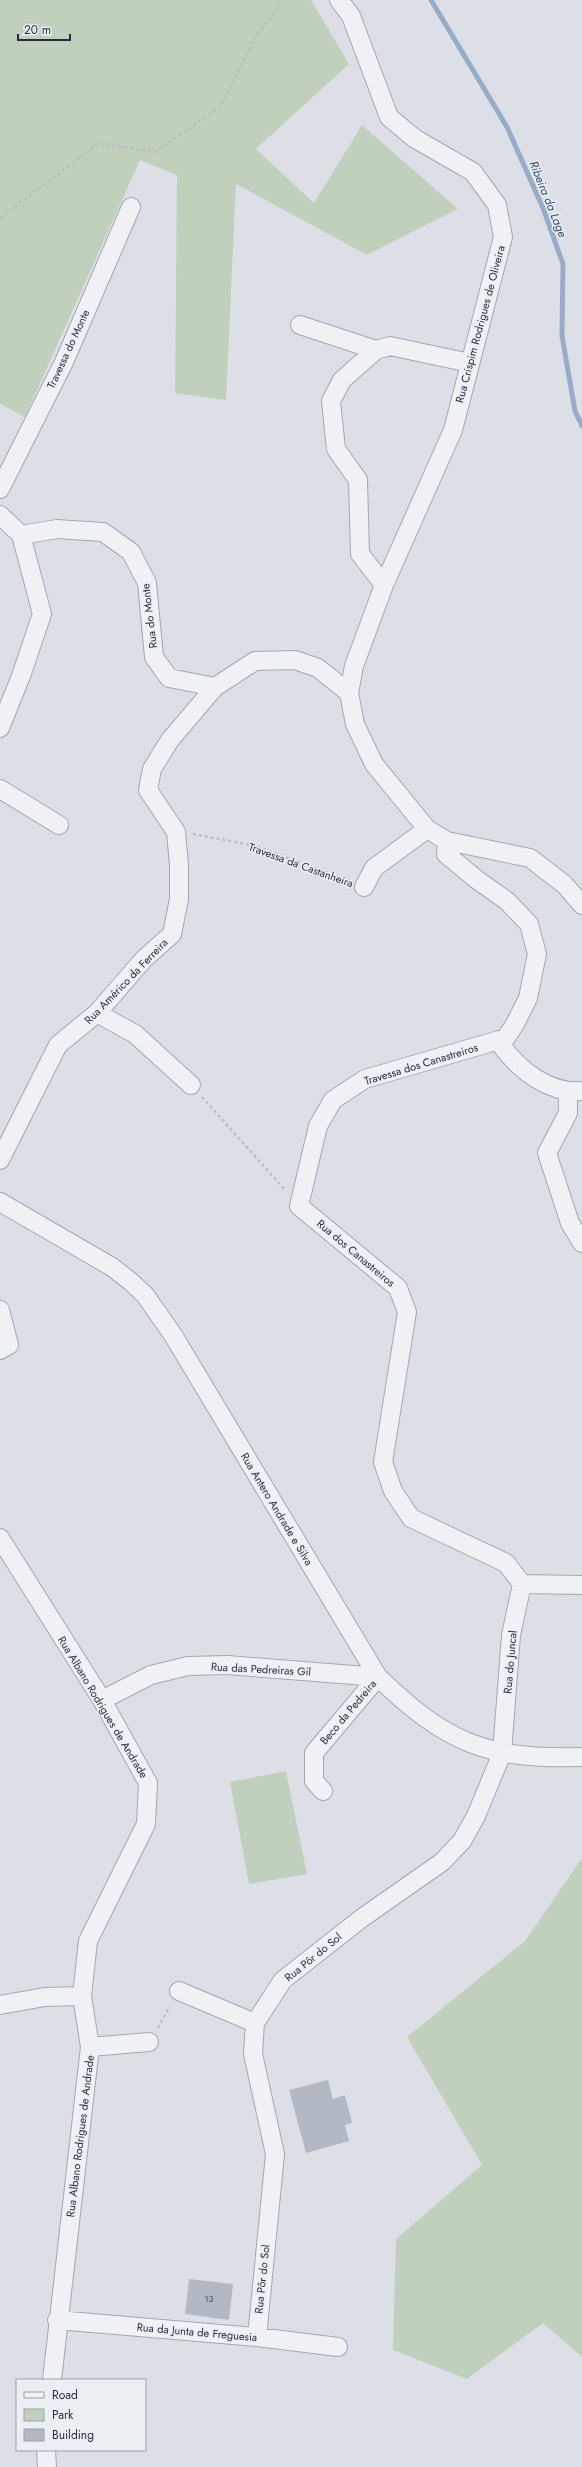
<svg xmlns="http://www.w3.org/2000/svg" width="582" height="2467" font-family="Jost,sans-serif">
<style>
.green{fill:#c1d0bd}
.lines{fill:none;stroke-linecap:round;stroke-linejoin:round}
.stream{stroke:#96acc7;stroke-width:5}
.building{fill:#b3b9c3}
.minor-casing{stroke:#a2a7b0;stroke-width:20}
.path{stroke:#bbbec5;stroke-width:2.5;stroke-dasharray:3 3;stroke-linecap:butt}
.minor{stroke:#eff1f5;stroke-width:18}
.labels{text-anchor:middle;stroke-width:3;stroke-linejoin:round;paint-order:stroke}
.number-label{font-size:9px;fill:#49505e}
.street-label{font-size:11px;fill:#262d3d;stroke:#ebeff4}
.water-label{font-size:12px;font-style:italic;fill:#304a71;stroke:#ebeff4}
</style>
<rect width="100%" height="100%" fill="#dce0e6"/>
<!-- green -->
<path class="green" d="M 0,0 L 311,0 L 349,64 L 256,149 L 314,203 L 362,125 L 458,209 L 367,255 L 236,184 L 226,400 L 175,393 L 177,175 L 140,160 L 25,417 L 0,404 Z
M 286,1771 L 307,1874 L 249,1884 L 230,1782 Z
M 582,1858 L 582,2357 L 543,2323 L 467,2379 L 393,2350 L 396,2239 L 482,2165 L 407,2037 L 525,1941 Z"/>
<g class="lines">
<!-- stream -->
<path class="stream" d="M 431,0 L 507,127 L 543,208 L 563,264 L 562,336 L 575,411 L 582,426"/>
</g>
<!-- building -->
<path class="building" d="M 328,2080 L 333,2099 L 345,2095 L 352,2123 L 345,2125 L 349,2141 L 306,2153 L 289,2090 Z
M 189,2279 L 233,2284 L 229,2320 L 185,2314 Z"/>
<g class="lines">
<!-- minor casing -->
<g class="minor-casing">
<path id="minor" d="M 339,0 L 351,16 L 389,117 L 414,138 L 473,172 L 497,205 L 503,237 L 453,430 L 384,585 L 354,666 L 349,693 L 355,724 L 374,764 L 427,829 L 447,841 L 530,858 L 565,885 L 582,905
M 300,325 L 376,350
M 0,489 L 64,362 L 131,207
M 0,515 L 21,535
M 21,535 L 57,529 L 103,532 L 131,552 L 147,583 L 154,657 L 169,678 L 215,687 L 255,661 L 295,660 L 318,668 L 349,693
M 384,585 L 360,554 L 358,480 L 336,449 L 331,401 L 342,380 L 376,350 L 390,346 L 470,363
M 0,728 L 21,676 L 42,614 L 21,535
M 0,789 L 59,825
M 447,841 L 446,854 L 476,879 L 507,901 L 529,924 L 537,954 L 528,998 L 515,1024 L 501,1045 C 519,1070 549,1094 582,1091
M 364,887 L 374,868 L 427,829
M 97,1013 L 135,1034 L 191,1085
M 506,1038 L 365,1079 L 333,1100 L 318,1126 L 299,1206 L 398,1288 L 407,1312 L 383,1462 L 393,1491 L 411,1518 L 506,1563 L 522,1584
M 568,1092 L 568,1113 L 547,1153 L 570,1223 L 582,1243
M 0,1160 L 58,1045 L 97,1013 L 144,959 L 172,934 L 179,899 L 179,865 L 176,832 L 148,790 L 152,769 L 170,740 L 215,687
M 0,1202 L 112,1267 L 130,1281 L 145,1295 L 173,1335 L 378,1677 C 446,1743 487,1760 582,1757
M 0,1310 L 9,1345 L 0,1350
M 0,1538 L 102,1700 L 148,1783 L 146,1824 L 88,1941 L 82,1996 L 90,2047 L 52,2380
M 522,1584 L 582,1585
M 102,1700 L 151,1675 L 188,1666 L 227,1665 L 378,1677
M 323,1791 L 314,1781 L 314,1753 L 378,1677
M 179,1991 L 255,2023
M 0,2005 L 45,1997 L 82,1996
M 90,2047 L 149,2042
M 57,2320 L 257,2337 L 338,2347
M 257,2337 L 275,2154 L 253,2054 L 255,2023 L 283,1980 L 362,1918 L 442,1862 L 462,1841 L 476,1816 L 502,1753 L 511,1635 L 522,1584
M 46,2450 L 47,2467"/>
</g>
<!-- path -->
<path class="path" d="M 0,218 L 99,143 L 155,152 L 220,107 L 255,37 L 283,0
M 193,834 L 256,846 L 349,881
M 202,1097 L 285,1190
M 158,2028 L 170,2006"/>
<!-- minor -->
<use href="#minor" class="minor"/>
</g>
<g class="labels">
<!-- number labels -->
<g class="number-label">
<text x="209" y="2302">13</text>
</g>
<!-- street labels -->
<g class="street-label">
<text transform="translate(480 324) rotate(-75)" y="4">Rua Crispim Rodrigues de Oliveira</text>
<text transform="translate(68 349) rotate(-65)" y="4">Travessa do Monte</text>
<text transform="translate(149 616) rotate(-97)" y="4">Rua do Monte</text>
<text transform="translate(301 865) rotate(20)" y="4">Travessa da Castanheira</text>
<text transform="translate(126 981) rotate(-46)" y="4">Rua Américo da Ferreira</text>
<text transform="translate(421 1064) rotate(-17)" y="4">Travessa dos Canastreiros</text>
<text transform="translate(356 1253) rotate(40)" y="4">Rua dos Canastreiros</text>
<text transform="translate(277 1509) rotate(59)" y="4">Rua Antero Andrade e Silva</text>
<text transform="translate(510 1662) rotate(-85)" y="4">Rua do Juncal</text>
<text transform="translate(261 1669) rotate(3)" y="4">Rua das Pedreiras Gil</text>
<text transform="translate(103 1707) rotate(59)" y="4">Rua Albano Rodrigues de Andrade</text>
<text transform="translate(348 1712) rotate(-50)" y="4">Beco da Pedreira</text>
<text transform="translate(313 1957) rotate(-39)" y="4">Rua Pôr do Sol</text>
<text transform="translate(80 2136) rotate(-83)" y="4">Rua Albano Rodrigues de Andrade</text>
<text transform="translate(262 2279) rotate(-84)" y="4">Rua Pôr do Sol</text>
<text transform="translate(197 2332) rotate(5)" y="4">Rua da Junta de Freguesia</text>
</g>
<!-- water labels -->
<g class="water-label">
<text transform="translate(548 199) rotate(68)" y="4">Ribeira da Lage</text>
</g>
</g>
<!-- legend -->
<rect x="16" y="2379" width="130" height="72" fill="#ebeff4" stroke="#9ca1ab"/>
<rect x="24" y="2392" width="20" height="6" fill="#eff1f5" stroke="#9ca1ab"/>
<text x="52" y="2399" font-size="12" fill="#262d3d">Road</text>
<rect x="24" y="2409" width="20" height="12" fill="#c1d0bd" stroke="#9ca1ab"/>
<text x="52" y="2419" font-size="12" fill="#262d3d">Park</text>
<rect x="24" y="2429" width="20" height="12" fill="#b3b9c3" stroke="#9ca1ab"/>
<text x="52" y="2439" font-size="12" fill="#262d3d">Building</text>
<!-- scale -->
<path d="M18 34v6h52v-6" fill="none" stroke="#262d3d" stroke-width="2"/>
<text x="24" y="34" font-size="12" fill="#262d3d" stroke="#ebeff4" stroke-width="3" paint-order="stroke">20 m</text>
</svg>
